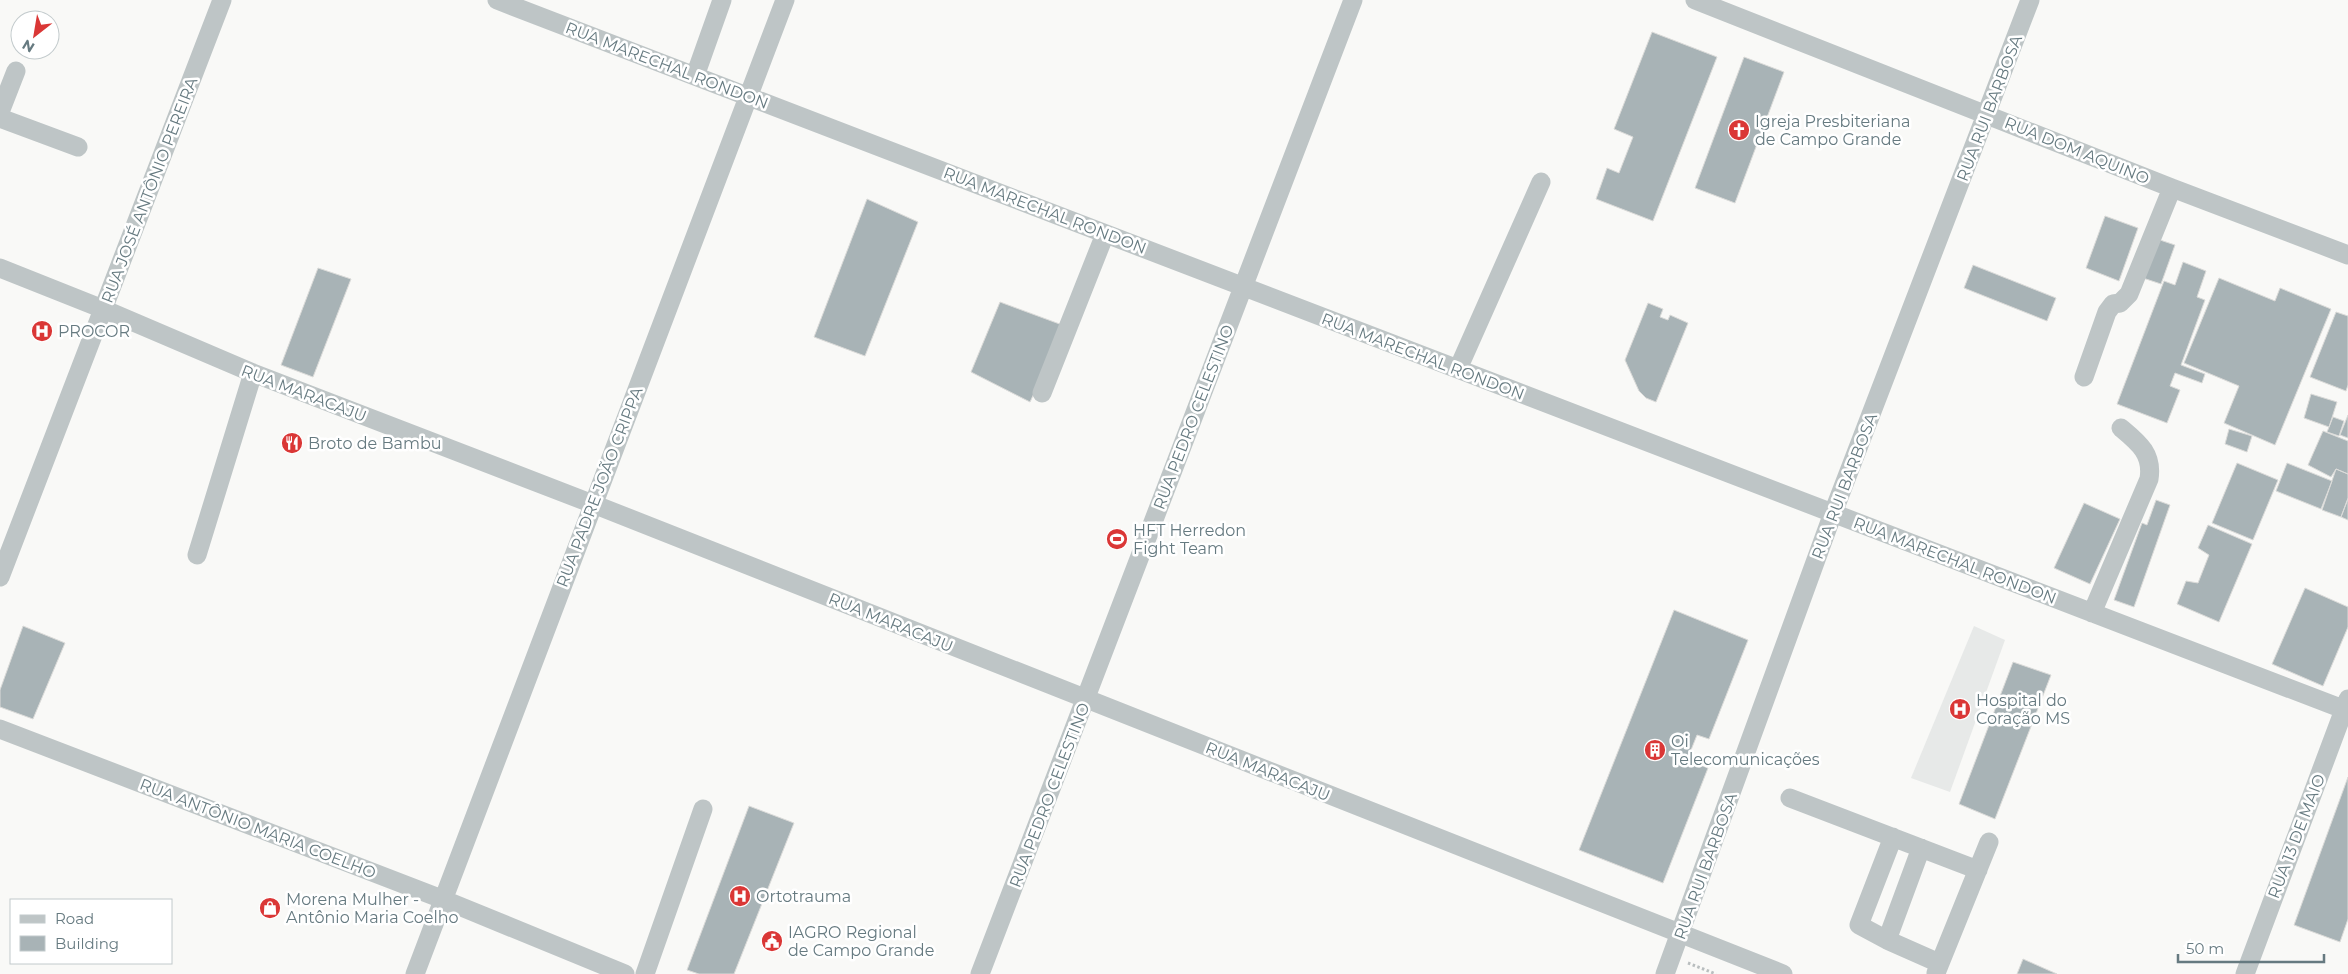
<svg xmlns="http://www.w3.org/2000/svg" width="2348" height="974" font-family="Montserrat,sans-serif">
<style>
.built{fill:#e7e9e8}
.building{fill:#a8b3b6;stroke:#dbdbd9}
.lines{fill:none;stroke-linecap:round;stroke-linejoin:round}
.path{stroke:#b9bebf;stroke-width:3;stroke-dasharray:2.5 2.5;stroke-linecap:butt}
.minor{stroke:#bec5c6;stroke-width:19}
.labels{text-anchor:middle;stroke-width:5;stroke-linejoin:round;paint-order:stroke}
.street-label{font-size:16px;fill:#667a80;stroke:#fff}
.poi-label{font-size:16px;fill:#667a80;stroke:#fff;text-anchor:start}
</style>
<rect width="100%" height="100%" fill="#f9f9f7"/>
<!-- built -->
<path class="built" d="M 1974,626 L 2005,640 L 1950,792 L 1911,778 Z"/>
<!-- building -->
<path class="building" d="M 1652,32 L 1717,57 L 1653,221 L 1596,199 L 1607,168 L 1619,173 L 1633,137 L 1614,129 Z
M 1744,57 L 1784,72 L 1735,203 L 1695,188 Z
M 867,199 L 918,222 L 865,356 L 814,337 Z
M 2105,216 L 2138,228 L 2119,281 L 2086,268 Z
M 2157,239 L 2175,245 L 2161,284 L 2143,278 Z
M 2183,262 L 2206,271 L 2197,297 L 2205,300 L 2181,365 L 2205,374 L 2202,383 L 2175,373 L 2170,386 L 2180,390 L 2167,423 L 2117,404 L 2164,281 L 2175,285 Z
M 1973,265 L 2056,298 L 2047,321 L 1964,288 Z
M 318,268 L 351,279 L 313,377 L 281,365 Z
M 2219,278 L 2275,301 L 2280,288 L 2331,309 L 2275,445 L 2224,423 L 2239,386 L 2184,363 Z
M 1000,302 L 1065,326 L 1030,402 L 971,372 Z
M 1648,303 L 1663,309 L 1660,317 L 1668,320 L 1670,315 L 1688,323 L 1656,402 L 1646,398 L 1639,391 L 1625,360 Z
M 2336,312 L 2348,316 L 2348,385 L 2346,391 L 2310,377 Z
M 2311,394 L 2337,402 L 2329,427 L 2304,418 Z
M 2348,415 L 2348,438 L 2340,435 Z
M 2333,417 L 2344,421 L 2339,436 L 2327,432 Z
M 2229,429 L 2252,436 L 2247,452 L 2225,444 Z
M 2323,431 L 2348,441 L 2348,474 L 2336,469 L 2331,477 L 2308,465 Z
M 2237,463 L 2278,480 L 2253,540 L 2212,523 Z
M 2287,463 L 2332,481 L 2321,509 L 2276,491 Z
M 2336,469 L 2348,474 L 2348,498 L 2341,517 L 2322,510 Z
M 2348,499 L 2348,520 L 2341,517 Z
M 2156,500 L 2170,505 L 2134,607 L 2114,600 L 2142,523 L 2147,525 Z
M 2084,503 L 2120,519 L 2090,584 L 2054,568 Z
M 2208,525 L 2252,544 L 2219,622 L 2177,604 L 2186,581 L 2198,583 L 2209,555 L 2198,548 Z
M 2305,588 L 2348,607 L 2348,627 L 2323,686 L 2272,664 Z
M 1674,610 L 1748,640 L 1709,739 L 1697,735 L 1687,760 L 1708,768 L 1663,883 L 1579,850 Z
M 23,626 L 65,643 L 33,719 L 0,707 L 0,690 Z
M 2013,662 L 2051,675 L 1995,819 L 1959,804 Z
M 2348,777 L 2348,919 L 2340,942 L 2294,925 Z
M 749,806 L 794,823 L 734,974 L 699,974 L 687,970 Z
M 2023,959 L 2057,974 L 2017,974 Z"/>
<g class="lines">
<!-- path -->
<path class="path" d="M 1688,963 L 1716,974"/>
<!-- minor -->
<path class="minor" d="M 497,0 L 2348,711
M 1695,0 L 2172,188 L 2348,255
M 695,76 L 722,0
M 0,112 L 16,71
M 0,118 L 78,147
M 0,268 L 103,309 L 253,373 L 593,504 L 1783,974
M 1458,369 L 1541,182
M 2084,377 L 2107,312 L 2113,304 L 2120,303 L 2129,294 L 2172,188
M 1042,393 L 1105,234
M 197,555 L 253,373
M 0,577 L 222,0
M 2092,613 L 2149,479 C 2153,454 2139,443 2121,428
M 0,729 L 442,899 L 625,974
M 1790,798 L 1978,870
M 1893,837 L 1859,925 L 1887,940 L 1939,963
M 1887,940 L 1921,848
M 1936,973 L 1989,842
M 415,974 L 785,0
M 645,974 L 703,809
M 980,974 L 1353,0
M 1665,974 L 1833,513 L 2030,0
M 2245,974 L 2348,699"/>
</g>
<!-- icons -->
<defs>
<g id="church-disc" transform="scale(1.125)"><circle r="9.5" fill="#da3736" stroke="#fff"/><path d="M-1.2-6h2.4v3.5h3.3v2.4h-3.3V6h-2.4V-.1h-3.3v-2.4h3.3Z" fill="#fff"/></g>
<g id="hospital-disc" transform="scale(1.125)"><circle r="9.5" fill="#da3736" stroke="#fff"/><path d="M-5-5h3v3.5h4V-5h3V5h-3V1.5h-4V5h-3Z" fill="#fff"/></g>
<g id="restaurant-disc" transform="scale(1.125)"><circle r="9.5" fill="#da3736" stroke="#fff"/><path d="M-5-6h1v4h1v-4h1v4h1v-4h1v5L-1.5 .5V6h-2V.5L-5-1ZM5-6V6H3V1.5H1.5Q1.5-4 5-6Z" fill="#fff"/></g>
<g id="stadium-disc" transform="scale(1.125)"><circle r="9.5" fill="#da3736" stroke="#fff"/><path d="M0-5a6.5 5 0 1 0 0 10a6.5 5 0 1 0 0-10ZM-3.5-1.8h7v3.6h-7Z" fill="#fff"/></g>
<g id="building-disc" transform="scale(1.125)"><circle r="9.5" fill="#da3736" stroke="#fff"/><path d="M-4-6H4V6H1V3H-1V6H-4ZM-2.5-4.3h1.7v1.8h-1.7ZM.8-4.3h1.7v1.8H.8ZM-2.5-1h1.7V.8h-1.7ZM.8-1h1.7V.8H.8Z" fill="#fff"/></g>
<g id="shop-disc" transform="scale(1.125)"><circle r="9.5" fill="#da3736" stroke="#fff"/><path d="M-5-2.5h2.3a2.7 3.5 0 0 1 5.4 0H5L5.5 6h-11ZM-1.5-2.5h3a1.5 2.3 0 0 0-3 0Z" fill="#fff"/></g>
<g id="civic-disc" transform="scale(1.125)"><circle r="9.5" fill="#da3736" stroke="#fff"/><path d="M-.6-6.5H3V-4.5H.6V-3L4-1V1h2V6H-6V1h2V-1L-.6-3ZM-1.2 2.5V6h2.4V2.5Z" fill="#fff"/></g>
</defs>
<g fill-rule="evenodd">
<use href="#church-disc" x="1739" y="130"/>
<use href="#hospital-disc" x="42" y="331"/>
<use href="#restaurant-disc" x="292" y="443"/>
<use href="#stadium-disc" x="1117" y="539"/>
<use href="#hospital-disc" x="1960" y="709"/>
<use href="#building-disc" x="1655" y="750"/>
<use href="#hospital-disc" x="740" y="896"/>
<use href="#shop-disc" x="270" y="908"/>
<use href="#civic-disc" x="772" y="941"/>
</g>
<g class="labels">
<!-- street labels -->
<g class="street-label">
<text transform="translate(667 65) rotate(21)" y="6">RUA MARECHAL RONDON</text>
<text transform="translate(1989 108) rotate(-69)" y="6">RUA RUI BARBOSA</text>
<text transform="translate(2077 150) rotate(22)" y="6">RUA DOM AQUINO</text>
<text transform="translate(149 190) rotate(-69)" y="6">RUA JOSÉ ANTÔNIO PEREIRA</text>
<text transform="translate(1045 210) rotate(21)" y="6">RUA MARECHAL RONDON</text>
<text transform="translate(1423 356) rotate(21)" y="6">RUA MARECHAL RONDON</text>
<text transform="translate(304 393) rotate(21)" y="6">RUA MARACAJU</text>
<text transform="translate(1193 417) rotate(-69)" y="6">RUA PEDRO CELESTINO</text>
<text transform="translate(1844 486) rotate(-69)" y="6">RUA RUI BARBOSA</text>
<text transform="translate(599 487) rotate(-69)" y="6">RUA PADRE JOÃO CRIPPA</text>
<text transform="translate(1955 560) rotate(21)" y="6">RUA MARECHAL RONDON</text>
<text transform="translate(891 622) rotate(22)" y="6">RUA MARACAJU</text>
<text transform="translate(1268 771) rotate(22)" y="6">RUA MARACAJU</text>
<text transform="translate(1049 795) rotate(-69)" y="6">RUA PEDRO CELESTINO</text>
<text transform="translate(258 828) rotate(21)" y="6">RUA ANTÔNIO MARIA COELHO</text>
<text transform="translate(2296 836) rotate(-69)" y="6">RUA 13 DE MAIO</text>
<text transform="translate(1705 866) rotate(-70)" y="6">RUA RUI BARBOSA</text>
</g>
<!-- poi labels -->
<g class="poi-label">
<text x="1755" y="127">Igreja Presbiteriana<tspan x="1755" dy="18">de Campo Grande</tspan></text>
<text x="58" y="337">PROCOR</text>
<text x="308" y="449">Broto de Bambu</text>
<text x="1133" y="536">HFT Herredon<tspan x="1133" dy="18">Fight Team</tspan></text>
<text x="1976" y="706">Hospital do<tspan x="1976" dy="18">Coração MS</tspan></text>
<text x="1671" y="747">Oi<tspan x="1671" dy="18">Telecomunicações</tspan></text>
<text x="756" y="902">Ortotrauma</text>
<text x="286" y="905">Morena Mulher -<tspan x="286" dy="18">Antônio Maria Coelho</tspan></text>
<text x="788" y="938">IAGRO Regional<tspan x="788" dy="18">de Campo Grande</tspan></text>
</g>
</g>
<!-- legend -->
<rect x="10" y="899" width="162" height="65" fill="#ffffff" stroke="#c2cacc"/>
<rect x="20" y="915" width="25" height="8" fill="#bec5c6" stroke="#c2cacc"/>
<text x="55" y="924" font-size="15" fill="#667a80">Road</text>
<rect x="20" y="936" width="25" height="15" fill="#a8b3b6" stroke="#c2cacc"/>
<text x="55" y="949" font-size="15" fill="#667a80">Building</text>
<!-- north arrow -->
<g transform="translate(35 35) rotate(211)"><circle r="24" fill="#ffffff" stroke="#c2cacc"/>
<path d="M0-4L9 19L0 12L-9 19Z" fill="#da3736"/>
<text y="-8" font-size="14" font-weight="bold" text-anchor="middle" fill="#667a80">N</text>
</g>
<!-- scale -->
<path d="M2178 954v8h146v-8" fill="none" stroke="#667a80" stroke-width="2.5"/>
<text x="2186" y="954" font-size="15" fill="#667a80" stroke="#ffffff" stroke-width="4" paint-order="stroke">50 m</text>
</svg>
